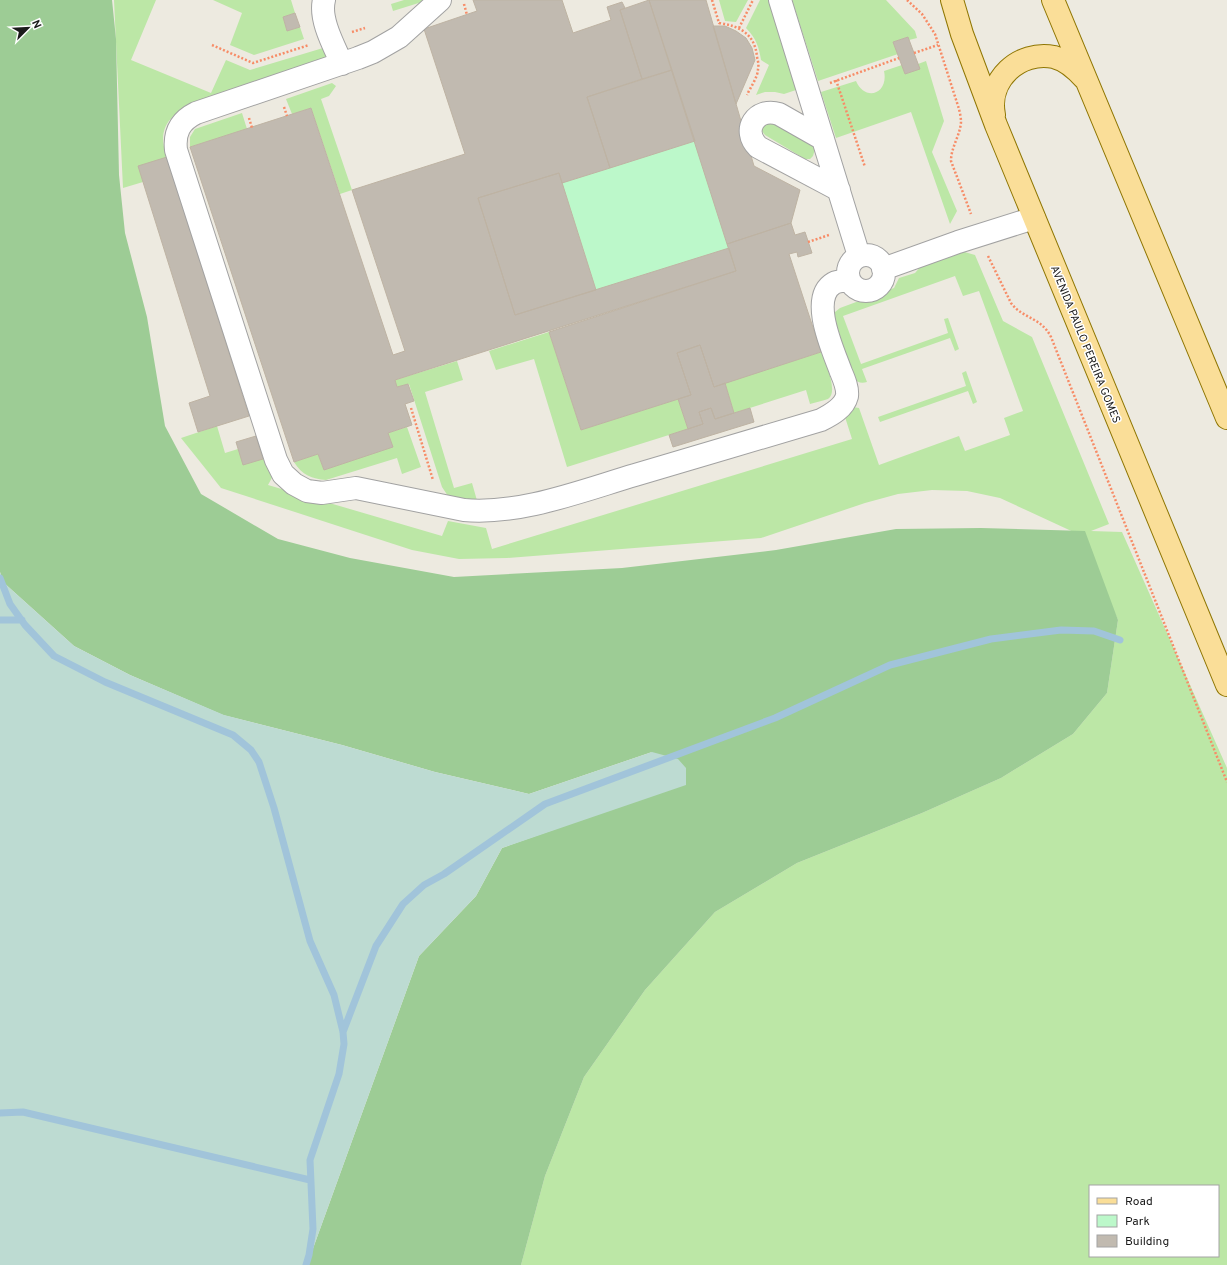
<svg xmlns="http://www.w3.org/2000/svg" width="1227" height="1265" font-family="Overpass,sans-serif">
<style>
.grass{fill:#bce7a6;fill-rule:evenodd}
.forest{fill:#9dcc95}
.wetland{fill:#bddbd2}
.park{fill:#bcf8ca}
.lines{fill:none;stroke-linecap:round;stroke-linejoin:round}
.stream{stroke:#a1c4da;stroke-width:7}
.building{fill:#c1bab0;stroke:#beb3a3}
.minor-casing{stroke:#a2a2a2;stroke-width:24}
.major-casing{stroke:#8f7603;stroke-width:24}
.path{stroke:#f78c67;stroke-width:2.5;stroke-dasharray:2 2;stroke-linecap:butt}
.minor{stroke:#fff;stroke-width:22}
.major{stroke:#fade98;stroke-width:22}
.labels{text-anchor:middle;stroke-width:3;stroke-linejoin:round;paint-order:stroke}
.street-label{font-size:11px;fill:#1b1b1b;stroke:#fff}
</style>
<rect width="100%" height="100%" fill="#edeae0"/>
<!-- grass -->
<path class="grass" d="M 114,0 L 156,0 L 131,60 L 211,93 L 226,60 L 250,70 L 323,48 L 326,57 L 320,64 L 191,105 C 167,116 157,131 167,157 L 143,182 L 123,188 Z
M 213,0 L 291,0 L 295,13 L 283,17 L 287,31 L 300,27 L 304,39 L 254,55 L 230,45 L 242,13 Z
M 404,0 L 425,0 L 425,1 L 393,11 L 391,4 Z
M 719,0 L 748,0 L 736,22 L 725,21 Z
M 760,0 L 769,0 L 796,90 L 784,94 L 775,92 L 765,92 L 756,95 L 769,65 L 761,60 C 759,47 756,38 746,28 Z
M 792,0 L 886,0 L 915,31 L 917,38 L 909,40 L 908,37 L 893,42 L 898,54 L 818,81 Z
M 926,61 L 944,121 L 932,152 L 957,211 L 950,224 L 911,112 L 836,138 L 821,92 L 856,81 C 865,102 889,94 884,71 L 902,65 L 905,74 L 919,69 L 918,64 Z
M 332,83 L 336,86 L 329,96 L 321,99 L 352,190 L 340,194 L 311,108 L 292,114 L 286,99 Z
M 242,113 L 247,129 L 190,147 L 190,137 L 195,129 Z
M 772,122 L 812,145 L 815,149 L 813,156 L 810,159 L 805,159 L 765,135 L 762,131 L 763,124 Z
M 961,251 L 975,255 L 1003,321 L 1032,337 L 1109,524 L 1091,531 L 1122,532 L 1227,768 L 1227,1265 L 521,1265 L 545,1176 L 584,1077 L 645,990 L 715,912 L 797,863 L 922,813 L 1001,778 L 1073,734 L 1107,693 L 1118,620 L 1080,535 L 1000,498 L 967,491 L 932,490 L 898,494 L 865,503 L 761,538 L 507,558 L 459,559 L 412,550 L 221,488 L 181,438 L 217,426 L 225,453 L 238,449 L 263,459 L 274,474 L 268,485 L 442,536 L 448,521 L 486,528 L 492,549 L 852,439 L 845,417 L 853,407 L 859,408 L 879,465 L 959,436 L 965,451 L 1010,435 L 1004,418 L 1023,411 L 979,291 L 963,296 L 955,276 L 843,316 L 861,364 L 948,333 L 944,319 L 948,318 L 959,349 L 955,351 L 950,338 L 862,369 L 867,382 C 861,384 857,382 853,378 L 834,316 L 835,312 L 840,308 L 894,288 L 899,278 L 915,273 L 922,265 ZM 1090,1186 L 1218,1186 L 1218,1256 L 1090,1256 Z
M 549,332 L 581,430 L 678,399 L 688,429 L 567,467 L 534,359 L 496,370 L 489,351 Z
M 821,352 C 825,361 839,392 828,399 C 823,401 816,402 810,404 L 806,390 L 734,413 L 725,383 Z
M 457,361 L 463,380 L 425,392 L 454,488 L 472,483 L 478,504 L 448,496 L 442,487 L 409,384 L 397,387 L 395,380 Z
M 966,371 L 977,402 L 973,404 L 968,391 L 880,422 L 878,417 L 966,386 L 962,373 Z
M 407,427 L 421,467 L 402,474 L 397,458 L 326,480 C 312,479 302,475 294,462 L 318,454 L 324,470 L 392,447 L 388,433 Z"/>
<!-- forest -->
<path class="forest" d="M 0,0 L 112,0 L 116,39 L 119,175 L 125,233 L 147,317 L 165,426 L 201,494 L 278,539 L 350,558 L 454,577 L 622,568 L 776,550 L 896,529 L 981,528 L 1085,531 L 1118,620 L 1107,693 L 1073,734 L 1001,778 L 922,813 L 797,863 L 715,912 L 645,990 L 584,1077 L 545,1176 L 521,1265 L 307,1265 L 419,956 L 476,896 L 502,848 L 564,826 L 652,752 L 529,794 L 435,772 L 342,745 L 223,715 L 130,675 L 74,646 L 3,582 L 0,572 Z"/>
<!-- wetland -->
<path class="wetland" d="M 0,572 L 3,582 L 74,646 L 130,675 L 224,715 L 342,745 L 435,772 L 529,794 L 652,752 L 678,759 L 686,768 L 686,785 L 502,848 L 476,896 L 419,956 L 307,1265 L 0,1265 Z"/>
<!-- park -->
<path class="park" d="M 695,141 L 729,248 L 596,290 L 562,183 Z"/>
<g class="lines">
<!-- stream -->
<path class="stream" d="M 0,578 L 10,604 L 25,625 L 54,656 L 105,682 L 233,735 L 251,750 L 259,762 L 274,808 L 310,941 L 334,995 L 343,1032 L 344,1044 L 339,1074 L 310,1160 L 313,1229 L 309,1255 L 306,1265
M 0,620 L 22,620
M 343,1032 L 376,946 L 403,904 L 424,885 L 444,874 L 545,804 L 775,718 L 890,665 L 991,639 L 1061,630 L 1094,631 L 1120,640
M 0,1113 L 23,1112 L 310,1180"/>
</g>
<!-- building -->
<path class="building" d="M 473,0 L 562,0 L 573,33 L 611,20 L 607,7 L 622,2 L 625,8 L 620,10 L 642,79 L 587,97 L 610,168 L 562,183 L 559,173 L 478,198 L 515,315 L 729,248 L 736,271 L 395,380 L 397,387 L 408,384 L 414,401 L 405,404 L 412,425 L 388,433 L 393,447 L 324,470 L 318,454 L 294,462 L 190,147 L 311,108 L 393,355 L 405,351 L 352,190 L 465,154 L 424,29 L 477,11 Z
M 649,0 L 706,0 L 754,166 L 800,190 L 791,223 L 727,244 Z
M 649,0 L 672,70 L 642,79 L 620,10 Z
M 295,13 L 300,27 L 287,31 L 283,17 Z
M 713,26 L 725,26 L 736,31 L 746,38 L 752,48 L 755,60 L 736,104 Z
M 908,37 L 920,69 L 905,74 L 893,42 Z
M 672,70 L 695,141 L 610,168 L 587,97 Z
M 167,157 L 249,416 L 198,432 L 189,403 L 210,396 L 138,166 Z
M 559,173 L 596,290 L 515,315 L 478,198 Z
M 791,223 L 795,235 L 805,232 L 812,253 L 798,257 L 797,252 L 789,254 L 821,352 L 714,387 L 700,345 L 677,353 L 691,395 L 581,430 L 549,332 L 736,271 L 727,244 Z
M 700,345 L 714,387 L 725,383 L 734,413 L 715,419 L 711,408 L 699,412 L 703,424 L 688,429 L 678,399 L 691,395 L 677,353 Z
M 711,408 L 715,419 L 750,408 L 754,422 L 673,447 L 669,435 L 703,424 L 699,412 Z
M 256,436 L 263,459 L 243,465 L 236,442 Z"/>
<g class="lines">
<!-- minor casing -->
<g class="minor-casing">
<path id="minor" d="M 324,0 C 319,19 334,46 342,64
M 440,0 L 399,37 L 373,52 L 358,58 L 196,113 C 180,121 174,132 176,150 L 276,460 L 283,474 L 294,484 L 307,491 L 322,493 L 356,488 L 464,510 C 520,515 581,491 635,475 C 697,457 759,438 821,420 C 831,415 844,408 847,396 C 848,388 844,379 841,372 C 834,352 808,298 834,283 C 838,281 844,281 849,280
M 780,0 L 859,256
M 823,139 L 779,114 C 756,107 741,130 758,147 L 839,190
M848 273a18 18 0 1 1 36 0a18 18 0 1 1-36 0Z
M 883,269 L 958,242 L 1034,218"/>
</g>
<!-- major casing -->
<g class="major-casing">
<path id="major" d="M 952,0 L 962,34 L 996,125 L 1227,685
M 1053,0 L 1227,418
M 994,115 C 987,80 1019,50 1054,57 C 1066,60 1076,69 1084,78"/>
</g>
<!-- path -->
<path class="path" d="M 712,0 L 719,23 C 740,26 755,34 757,57 C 758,61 759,65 758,69 C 758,77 750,88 747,95
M 907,0 L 922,14 L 935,34 L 959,109 C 960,113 961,118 961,122 C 960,136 951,147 951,161 L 971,214
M 464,4 L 467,15
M 739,28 L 753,0
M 352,32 L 365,28
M 212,45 L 253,63 L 309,45
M 914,53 L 938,45
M 836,80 L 865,167
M 830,83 L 899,58
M 284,107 L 287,116
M 249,118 L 252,128
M 808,242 L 829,235
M 988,256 L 1011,303 C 1023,319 1041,317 1051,337 L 1227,782
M 411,408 L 433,480"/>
<!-- minor -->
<use href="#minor" class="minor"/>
<!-- major -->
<use href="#major" class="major"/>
</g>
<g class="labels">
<!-- street labels -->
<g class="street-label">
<text transform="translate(1086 344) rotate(68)" y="4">AVENIDA PAULO PEREIRA GOMES</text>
</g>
</g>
<!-- legend -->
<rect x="1089" y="1185" width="130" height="72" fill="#ffffff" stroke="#a4a4a4"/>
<rect x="1097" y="1198" width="20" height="6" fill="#fade98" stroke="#a4a4a4"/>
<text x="1125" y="1205" font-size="12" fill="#1b1b1b">Road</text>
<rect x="1097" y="1215" width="20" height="12" fill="#bcf8ca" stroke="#a4a4a4"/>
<text x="1125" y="1225" font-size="12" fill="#1b1b1b">Park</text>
<rect x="1097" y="1235" width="20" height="12" fill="#c1bab0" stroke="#a4a4a4"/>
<text x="1125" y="1245" font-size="12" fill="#1b1b1b">Building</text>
<!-- north arrow -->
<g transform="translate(28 28) rotate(66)" stroke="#ffffff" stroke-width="3" paint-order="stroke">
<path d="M0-3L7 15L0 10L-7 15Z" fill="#1b1b1b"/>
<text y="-6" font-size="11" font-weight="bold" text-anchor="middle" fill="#1b1b1b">N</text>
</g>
</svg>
